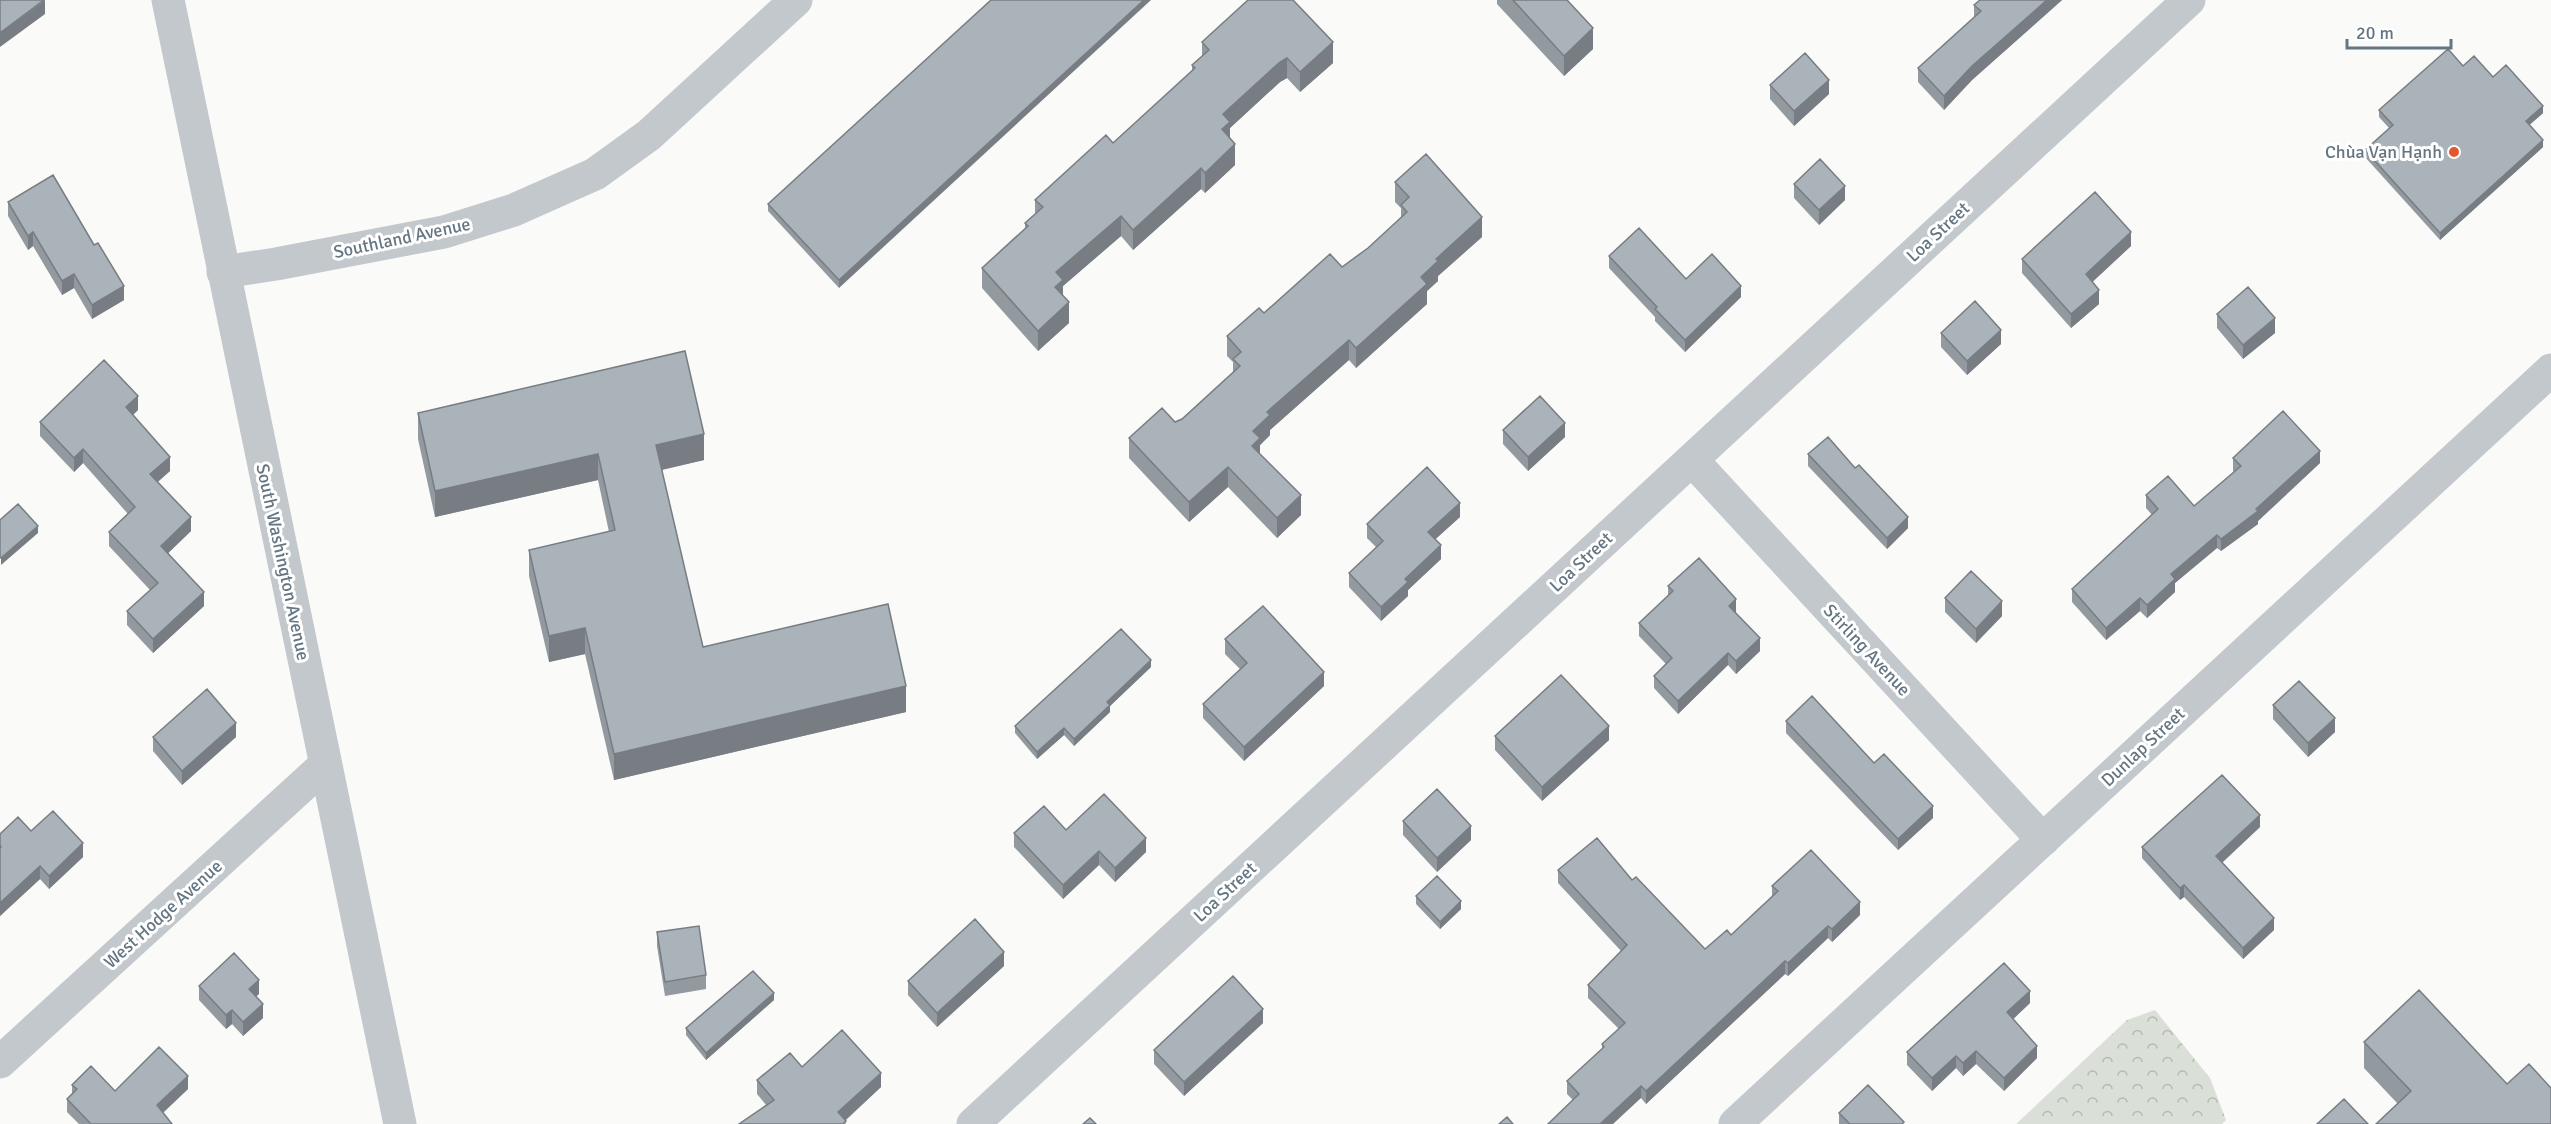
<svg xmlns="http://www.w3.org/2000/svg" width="2551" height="1124" font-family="Signika,sans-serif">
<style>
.forest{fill:url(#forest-crowns)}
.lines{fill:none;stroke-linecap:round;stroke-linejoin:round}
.minor{stroke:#c3c8cc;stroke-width:33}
.tertiary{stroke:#c3c8cc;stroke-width:33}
.wall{fill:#929a9f}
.shaded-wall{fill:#777d82}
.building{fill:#aab3b9;stroke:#777d82;stroke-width:1.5}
.poi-dot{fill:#e4572e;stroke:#fff;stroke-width:2}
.labels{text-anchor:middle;stroke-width:6;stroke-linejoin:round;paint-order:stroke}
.poi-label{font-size:18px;fill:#657683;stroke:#fff;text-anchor:end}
.street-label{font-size:18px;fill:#657683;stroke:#fff}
</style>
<defs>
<pattern id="forest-crowns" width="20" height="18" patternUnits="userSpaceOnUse" patternTransform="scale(1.5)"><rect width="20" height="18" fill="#dadfd7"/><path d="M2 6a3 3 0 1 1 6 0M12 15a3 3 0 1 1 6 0" fill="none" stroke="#b4b9b4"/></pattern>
</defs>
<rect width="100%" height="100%" fill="#fafaf8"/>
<!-- forest -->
<path class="forest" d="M 2155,1010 L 2210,1078 L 2226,1120 L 2222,1124 L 2016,1124 L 2127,1020 Z"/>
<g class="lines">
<!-- minor -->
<path class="minor" d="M 223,272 L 276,264 L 444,232 L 514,210 L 595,174 L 649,135 L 796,0
M 1692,460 L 2043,840
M 0,1062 L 325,765
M 973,1124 L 2189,0
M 1735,1124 L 2551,370"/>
<!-- tertiary -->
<path class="tertiary" d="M 168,0 L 400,1124"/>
</g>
<!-- wall -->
<path class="wall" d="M 991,0 L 839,288 L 768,211 L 768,204 Z
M 1497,0 L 1567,0 L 1593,49 L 1564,76 L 1497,4 Z
M 2062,0 L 1972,80 L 1944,110 L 1918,82 L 1918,68 L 1974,17 L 1974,5 Z
M 1202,42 L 1333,63 L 1300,92 L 1287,78 L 1280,82 L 1230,128 L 1230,138 L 1235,165 L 1205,193 L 1201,189 L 1133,250 L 1121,236 L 1063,286 L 1063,296 L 1069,323 L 1038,351 L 982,288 L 982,268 L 1025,229 L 1025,223 L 1035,214 L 1035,200 L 1113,143 L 1192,71 L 1192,65 L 1202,56 Z
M 2463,66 L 2493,77 L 2543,113 L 2529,125 L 2543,147 L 2440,240 L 2365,157 L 2365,150 L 2389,128 L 2379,117 L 2379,110 Z
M 1770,85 L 1829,94 L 1794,126 L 1770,99 Z
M 1395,182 L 1482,237 L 1438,276 L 1438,281 L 1427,291 L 1427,304 L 1356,368 L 1349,360 L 1270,430 L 1270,435 L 1260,445 L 1260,454 L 1301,515 L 1277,538 L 1228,487 L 1189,522 L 1129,458 L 1129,438 L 1175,422 L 1182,419 L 1233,372 L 1233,362 L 1227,356 L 1227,336 L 1264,313 L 1342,267 L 1368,248 L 1401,218 L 1401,208 L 1395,202 Z
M 1794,184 L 1845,200 L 1819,225 L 1794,198 Z
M 8,202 L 124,300 L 92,319 L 74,288 L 62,295 L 33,246 L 28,250 L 8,216 Z
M 2131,246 L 2092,282 L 2099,304 L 2071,328 L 2022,273 L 2022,259 Z
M 1609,256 L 1686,279 L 1741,297 L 1685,352 L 1655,321 L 1655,317 L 1609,268 Z
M 2217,314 L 2275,333 L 2243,359 L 2217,328 Z
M 1941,333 L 2001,344 L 1967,375 L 1941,347 Z
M 138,410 L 133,415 L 170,471 L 158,482 L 191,531 L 168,553 L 204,606 L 153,653 L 127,625 L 127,611 L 150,590 L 109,546 L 109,532 L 128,514 L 83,463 L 74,472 L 40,436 L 40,422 Z
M 418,413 L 704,460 L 662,470 L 703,647 L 906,712 L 614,780 L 585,654 L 549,662 L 529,576 L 529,550 L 609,532 L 598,480 L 435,517 L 418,439 Z
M 1503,430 L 1565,437 L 1528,471 L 1503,444 Z
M 1808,454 L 1908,528 L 1887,549 L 1808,466 Z
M 2233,458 L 2320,463 L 2258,521 L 2258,524 L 2221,551 L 2217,548 L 2175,583 L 2175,592 L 2147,618 L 2140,611 L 2106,640 L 2072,602 L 2072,589 L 2152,515 L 2146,508 L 2146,495 L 2194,506 L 2234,472 L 2233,471 Z
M 1460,517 L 1435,539 L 1441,559 L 1408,590 L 1408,596 L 1381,621 L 1349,587 L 1349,573 L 1377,548 L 1367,538 L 1367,524 Z
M 1668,586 L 1736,612 L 1735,613 L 1760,651 L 1736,674 L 1728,665 L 1678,714 L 1654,688 L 1654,676 L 1666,664 L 1639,636 L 1639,623 L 1668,596 Z
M 1945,598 L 2002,616 L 1976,643 L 1945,612 Z
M 1225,639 L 1324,686 L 1244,761 L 1203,718 L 1203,704 L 1240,669 L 1225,654 Z
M 1151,667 L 1110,706 L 1110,712 L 1074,746 L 1064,735 L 1037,759 L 1015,733 L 1015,726 Z
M 2273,705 L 2335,732 L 2308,757 L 2273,719 Z
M 1786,721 L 1874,763 L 1933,818 L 1898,850 L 1786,733 Z
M 1495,736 L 1609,740 L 1542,801 L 1495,750 Z
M 153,737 L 236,737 L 182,785 L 153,751 Z
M 1403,821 L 1471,840 L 1437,872 L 1403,835 Z
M 2260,827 L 2222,863 L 2274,930 L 2243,959 L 2184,897 L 2180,900 L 2142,858 L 2142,847 Z
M 1066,830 L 1146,852 L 1115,882 L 1099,865 L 1063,899 L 1014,847 L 1014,833 Z
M 31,831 L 83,857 L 49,889 L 40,879 L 0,916 L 0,834 Z
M 1558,870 L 1632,880 L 1705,949 L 1731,935 L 1772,897 L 1772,886 L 1860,915 L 1832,942 L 1828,938 L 1788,976 L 1785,974 L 1646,1104 L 1641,1098 L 1573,1100 L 1567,1094 L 1567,1081 L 1602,1049 L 1602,1044 L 1619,1029 L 1588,998 L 1588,985 L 1621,951 L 1558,883 Z
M 1416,896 L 1461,909 L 1440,929 L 1416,904 Z
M 657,932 L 706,975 L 706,989 L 665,996 L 657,946 Z
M 1004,966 L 937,1027 L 908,995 L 908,981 Z
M 199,986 L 259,994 L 256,996 L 263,1018 L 243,1036 L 232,1024 L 226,1029 L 199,1000 Z
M 774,1000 L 706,1060 L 686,1035 L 686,1028 Z
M 2030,1003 L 2013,1019 L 2037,1058 L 2004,1091 L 1976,1064 L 1963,1076 L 1956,1068 L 1932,1091 L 1907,1065 L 1907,1052 Z
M 1263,1023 L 1184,1096 L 1154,1064 L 1154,1050 Z
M 2364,1042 L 2507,1084 L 2398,1104 L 2364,1068 Z
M 757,1080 L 881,1087 L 845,1121 L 846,1124 L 766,1105 L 757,1094 Z
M 72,1085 L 115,1091 L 188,1089 L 163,1113 L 172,1124 L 79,1124 L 67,1112 L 67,1099 L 72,1094 Z
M 1839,1113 L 1904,1124 L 1839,1124 Z"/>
<!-- shaded-wall -->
<path class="shaded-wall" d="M 45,0 L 45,14 L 0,47 L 0,33 Z
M 1144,0 L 1151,0 L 839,288 L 839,280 Z
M 2047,0 L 2062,0 L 1972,80 L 1944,110 L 1944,96 L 1972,66 Z
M 1593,28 L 1593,49 L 1564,76 L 1564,56 Z
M 1333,42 L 1333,63 L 1300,92 L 1300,72 Z
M 1287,58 L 1287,78 L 1280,82 L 1230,128 L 1230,142 L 1222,150 L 1223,114 L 1280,62 Z
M 1829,80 L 1829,94 L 1794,126 L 1794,111 Z
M 2543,106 L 2543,113 L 2526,128 L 2526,121 Z
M 2543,140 L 2543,147 L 2440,240 L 2440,233 Z
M 1235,144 L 1235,165 L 1205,193 L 1205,173 Z
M 1201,168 L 1201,189 L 1133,250 L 1133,230 Z
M 1845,186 L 1845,200 L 1819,225 L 1819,210 Z
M 1121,216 L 1121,236 L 1063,286 L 1063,300 L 1055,287 L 1056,272 Z
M 1482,217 L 1482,237 L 1438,276 L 1438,281 L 1427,291 L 1427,304 L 1356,368 L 1356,348 L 1421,277 L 1436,259 Z
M 33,232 L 33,246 L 28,250 L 28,236 Z
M 2131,232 L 2131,246 L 2086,288 L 2086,274 Z
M 74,274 L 74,288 L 62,295 L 62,281 Z
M 124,286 L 124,300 L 92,319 L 92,305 Z
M 1741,286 L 1741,297 L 1685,352 L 1685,340 Z
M 2099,290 L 2099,304 L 2071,328 L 2071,314 Z
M 1069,302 L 1069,323 L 1038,351 L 1038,331 Z
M 2275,318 L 2275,333 L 2243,359 L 2243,345 Z
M 2001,330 L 2001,344 L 1967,375 L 1967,361 Z
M 1349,340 L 1349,360 L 1270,430 L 1270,435 L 1260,445 L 1260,458 L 1252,466 L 1253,431 L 1267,412 Z
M 138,396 L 138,410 L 126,421 L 126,407 Z
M 1565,423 L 1565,437 L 1528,471 L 1528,457 Z
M 704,434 L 704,460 L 656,471 L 656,445 Z
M 83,449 L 83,463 L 74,472 L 74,458 Z
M 2320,451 L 2320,463 L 2258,521 L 2258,524 L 2221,551 L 2221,539 L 2256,509 Z
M 598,454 L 598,480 L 435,517 L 435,491 Z
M 170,457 L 170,471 L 150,488 L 150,474 Z
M 1228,467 L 1228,487 L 1189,522 L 1189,502 Z
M 1301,495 L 1301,515 L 1277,538 L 1277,518 Z
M 1460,503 L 1460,517 L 1428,546 L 1428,532 Z
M 191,517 L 191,531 L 161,560 L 161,546 Z
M 1908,517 L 1908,528 L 1887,549 L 1887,538 Z
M 38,526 L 38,533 L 1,565 L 1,558 Z
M 2217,535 L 2217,548 L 2175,583 L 2175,592 L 2147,618 L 2147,605 L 2171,574 Z
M 1441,545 L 1441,559 L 1408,590 L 1408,596 L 1381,621 L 1381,607 L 1405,579 Z
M 204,592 L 204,606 L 153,653 L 153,639 Z
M 2140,598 L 2140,611 L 2106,640 L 2106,628 Z
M 1736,599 L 1736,612 L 1729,619 L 1729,606 Z
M 2002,601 L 2002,616 L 1976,643 L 1976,629 Z
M 585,628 L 585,654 L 549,662 L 549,636 Z
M 1760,638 L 1760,651 L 1736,674 L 1736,661 Z
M 1728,653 L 1728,665 L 1678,714 L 1678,701 Z
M 1151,660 L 1151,667 L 1110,706 L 1110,712 L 1074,746 L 1074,739 L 1107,702 Z
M 1324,672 L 1324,686 L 1244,761 L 1244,747 Z
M 906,686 L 906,712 L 614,780 L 614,754 Z
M 2335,718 L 2335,732 L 2308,757 L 2308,743 Z
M 236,723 L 236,737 L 182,785 L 182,771 Z
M 1609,726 L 1609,740 L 1542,801 L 1542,787 Z
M 1064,728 L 1064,735 L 1037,759 L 1037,752 Z
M 1933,806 L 1933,818 L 1898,850 L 1898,839 Z
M 2260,815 L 2260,827 L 2216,868 L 2216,856 Z
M 1471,826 L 1471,840 L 1437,872 L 1437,858 Z
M 1146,838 L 1146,852 L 1115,882 L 1115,868 Z
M 83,843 L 83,857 L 49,889 L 49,876 Z
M 1099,851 L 1099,865 L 1063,899 L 1063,885 Z
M 40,866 L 40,879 L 0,916 L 0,903 Z
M 2184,885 L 2184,897 L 2180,900 L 2180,888 Z
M 1461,901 L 1461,909 L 1440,929 L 1440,922 Z
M 1860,902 L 1860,915 L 1832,942 L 1832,929 Z
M 2274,918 L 2274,930 L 2243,959 L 2243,948 Z
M 1828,926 L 1828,938 L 1788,976 L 1788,963 Z
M 1004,952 L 1004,966 L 937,1027 L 937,1013 Z
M 1785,961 L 1785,974 L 1646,1104 L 1646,1091 Z
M 259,980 L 259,994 L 249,1003 L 249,989 Z
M 2030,991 L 2030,1003 L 2007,1025 L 2007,1012 Z
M 774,993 L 774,1000 L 706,1060 L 706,1053 Z
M 263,1004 L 263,1018 L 243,1036 L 243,1022 Z
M 1263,1009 L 1263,1023 L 1184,1096 L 1184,1082 Z
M 232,1010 L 232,1024 L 226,1029 L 226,1015 Z
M 2037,1046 L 2037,1058 L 2004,1091 L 2004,1078 Z
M 1976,1051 L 1976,1064 L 1963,1076 L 1963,1063 Z
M 1956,1056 L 1956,1068 L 1932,1091 L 1932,1078 Z
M 881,1073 L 881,1087 L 841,1124 L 838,1112 Z
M 188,1076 L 188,1089 L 157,1118 L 157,1105 Z
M 1641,1086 L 1641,1098 L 1613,1124 L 1600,1124 Z"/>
<!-- building -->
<path class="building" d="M 0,0 L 44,0 L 0,33 Z
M 991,0 L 1144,0 L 839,280 L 768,204 Z
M 1248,0 L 1293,0 L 1333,42 L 1300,72 L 1287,58 L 1280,62 L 1223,114 L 1230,122 L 1222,129 L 1235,144 L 1205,173 L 1201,168 L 1133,230 L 1121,216 L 1056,272 L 1063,280 L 1055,287 L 1069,302 L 1038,331 L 982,268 L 1028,226 L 1025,223 L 1043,207 L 1035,200 L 1106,135 L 1113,143 L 1195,68 L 1192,65 L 1209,50 L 1202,42 Z
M 1513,0 L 1567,0 L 1593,28 L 1564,56 Z
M 1980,0 L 2047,0 L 1972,66 L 1944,96 L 1918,68 L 1981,11 L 1974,5 Z
M 2448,49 L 2463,66 L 2474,56 L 2493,77 L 2506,65 L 2543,106 L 2526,121 L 2543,140 L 2440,233 L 2365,150 L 2393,125 L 2379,110 Z
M 1805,53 L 1829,80 L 1794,111 L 1770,85 Z
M 1426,154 L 1482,217 L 1436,259 L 1438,261 L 1421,277 L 1427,284 L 1356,348 L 1349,340 L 1267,412 L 1270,415 L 1253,431 L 1260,438 L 1252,446 L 1301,495 L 1277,518 L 1228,467 L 1189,502 L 1129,438 L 1162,408 L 1175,422 L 1182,419 L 1240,366 L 1233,359 L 1241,352 L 1227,336 L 1259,308 L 1264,313 L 1330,254 L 1342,267 L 1368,248 L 1407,212 L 1401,205 L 1409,197 L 1395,182 Z
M 1820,159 L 1845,186 L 1819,210 L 1794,184 Z
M 53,175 L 94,245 L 98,243 L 124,286 L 92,305 L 74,274 L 62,281 L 33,232 L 28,236 L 8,202 Z
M 2095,192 L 2131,232 L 2086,274 L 2099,290 L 2071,314 L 2022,259 Z
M 1639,228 L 1686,279 L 1712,254 L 1741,286 L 1685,340 L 1655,309 L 1657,307 L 1609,256 Z
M 2248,287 L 2275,318 L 2243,345 L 2217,314 Z
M 1975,301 L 2001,330 L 1967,361 L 1941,333 Z
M 685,351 L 704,434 L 656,445 L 703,647 L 888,604 L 906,686 L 614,754 L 585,628 L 549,636 L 529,550 L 615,530 L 598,454 L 435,491 L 418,413 Z
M 104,360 L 138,396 L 126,407 L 170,457 L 150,474 L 191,517 L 161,546 L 204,592 L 153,639 L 127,611 L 158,583 L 109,532 L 135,507 L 83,449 L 74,458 L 40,422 Z
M 1540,396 L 1565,423 L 1528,457 L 1503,430 Z
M 2283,411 L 2320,451 L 2256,509 L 2258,511 L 2221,539 L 2217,535 L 2171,574 L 2175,579 L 2147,605 L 2140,598 L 2106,628 L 2072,589 L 2158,509 L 2146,495 L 2168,476 L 2194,506 L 2241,466 L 2233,458 Z
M 1828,437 L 1855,468 L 1859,465 L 1908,517 L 1887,538 L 1808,454 Z
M 1427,467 L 1460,503 L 1428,532 L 1441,545 L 1405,579 L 1408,582 L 1381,607 L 1349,573 L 1383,541 L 1367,524 Z
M 18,504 L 38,526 L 1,558 L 0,557 L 0,520 Z
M 1699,558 L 1736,599 L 1729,606 L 1760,638 L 1736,661 L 1728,653 L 1678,701 L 1654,676 L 1672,658 L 1639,623 L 1673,591 L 1668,586 Z
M 1971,571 L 2002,601 L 1976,629 L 1945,598 Z
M 1263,606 L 1324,672 L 1244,747 L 1203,704 L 1247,663 L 1225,639 Z
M 1121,629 L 1151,660 L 1107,702 L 1110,705 L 1074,739 L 1064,728 L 1037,752 L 1015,726 Z
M 1561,675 L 1609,726 L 1542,787 L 1495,736 Z
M 2299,681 L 2335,718 L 2308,743 L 2273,705 Z
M 207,689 L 236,723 L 182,771 L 153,737 Z
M 1812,696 L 1874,763 L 1884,754 L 1933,806 L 1898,839 L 1786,721 Z
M 2222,775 L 2260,815 L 2216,856 L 2274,918 L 2243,948 L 2184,885 L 2180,888 L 2142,847 Z
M 1437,789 L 1471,826 L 1437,858 L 1403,821 Z
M 1104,794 L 1146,838 L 1115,868 L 1099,851 L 1063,885 L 1014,833 L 1044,806 L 1066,830 Z
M 53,811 L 83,843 L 49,876 L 40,866 L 0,903 L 0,848 L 1,847 L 0,845 L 0,834 L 18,817 L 31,831 Z
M 1597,838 L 1632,880 L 1636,877 L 1705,949 L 1727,930 L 1731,935 L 1778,891 L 1772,886 L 1811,850 L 1860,902 L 1832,929 L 1828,926 L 1788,963 L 1785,961 L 1646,1091 L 1641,1086 L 1600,1124 L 1548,1124 L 1579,1094 L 1567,1081 L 1604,1047 L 1602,1044 L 1625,1023 L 1588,985 L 1627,945 L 1558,870 Z
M 1437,876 L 1461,901 L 1440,922 L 1416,896 Z
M 975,919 L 1004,952 L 937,1013 L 908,981 Z
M 699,926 L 706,975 L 665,982 L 657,932 Z
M 234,953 L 259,980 L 249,989 L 263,1004 L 243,1022 L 232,1010 L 226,1015 L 199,986 Z
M 2004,963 L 2030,991 L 2007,1012 L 2037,1046 L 2004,1078 L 1976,1051 L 1963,1063 L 1956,1056 L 1932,1078 L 1907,1052 Z
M 753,971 L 774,993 L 706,1053 L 686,1028 Z
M 1233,976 L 1263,1009 L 1184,1082 L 1154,1050 Z
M 2419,990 L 2507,1084 L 2529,1064 L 2551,1088 L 2551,1124 L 2376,1124 L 2411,1091 L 2364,1042 Z
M 842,1030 L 881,1073 L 838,1112 L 846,1121 L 843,1124 L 739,1124 L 774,1100 L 757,1080 L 790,1053 L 802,1067 Z
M 159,1047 L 188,1076 L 157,1105 L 172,1124 L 91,1124 L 67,1099 L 77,1089 L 72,1085 L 91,1066 L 115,1091 Z
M 1868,1085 L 1904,1122 L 1902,1124 L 1850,1124 L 1839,1113 Z
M 2344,1099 L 2368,1124 L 2317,1124 Z
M 1507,1117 L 1513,1124 L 1499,1124 Z
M 1090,1118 L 1096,1124 L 1083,1124 Z"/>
<!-- markers -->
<circle class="poi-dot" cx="2454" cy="152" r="6"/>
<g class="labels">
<!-- poi labels -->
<g class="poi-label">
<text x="2442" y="158">Chùa Vạn Hạnh</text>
</g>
<!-- street labels -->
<g class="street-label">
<text transform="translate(1938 232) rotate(-43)" y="6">Loa Street</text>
<text transform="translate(402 238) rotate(-12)" y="6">Southland Avenue</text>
<text transform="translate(283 562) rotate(78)" y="6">South Washington Avenue</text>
<text transform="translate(1581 562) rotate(-43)" y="6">Loa Street</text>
<text transform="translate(1867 650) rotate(47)" y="6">Stirling Avenue</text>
<text transform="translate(2143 747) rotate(-43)" y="6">Dunlap Street</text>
<text transform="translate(1225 892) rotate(-43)" y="6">Loa Street</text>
<text transform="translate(163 914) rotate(-42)" y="6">West Hodge Avenue</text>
</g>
</g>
<!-- scale -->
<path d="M2347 39v9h104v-9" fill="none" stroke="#657683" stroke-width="3"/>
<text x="2356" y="39" font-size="18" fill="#657683" stroke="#ffffff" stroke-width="4.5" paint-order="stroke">20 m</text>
</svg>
